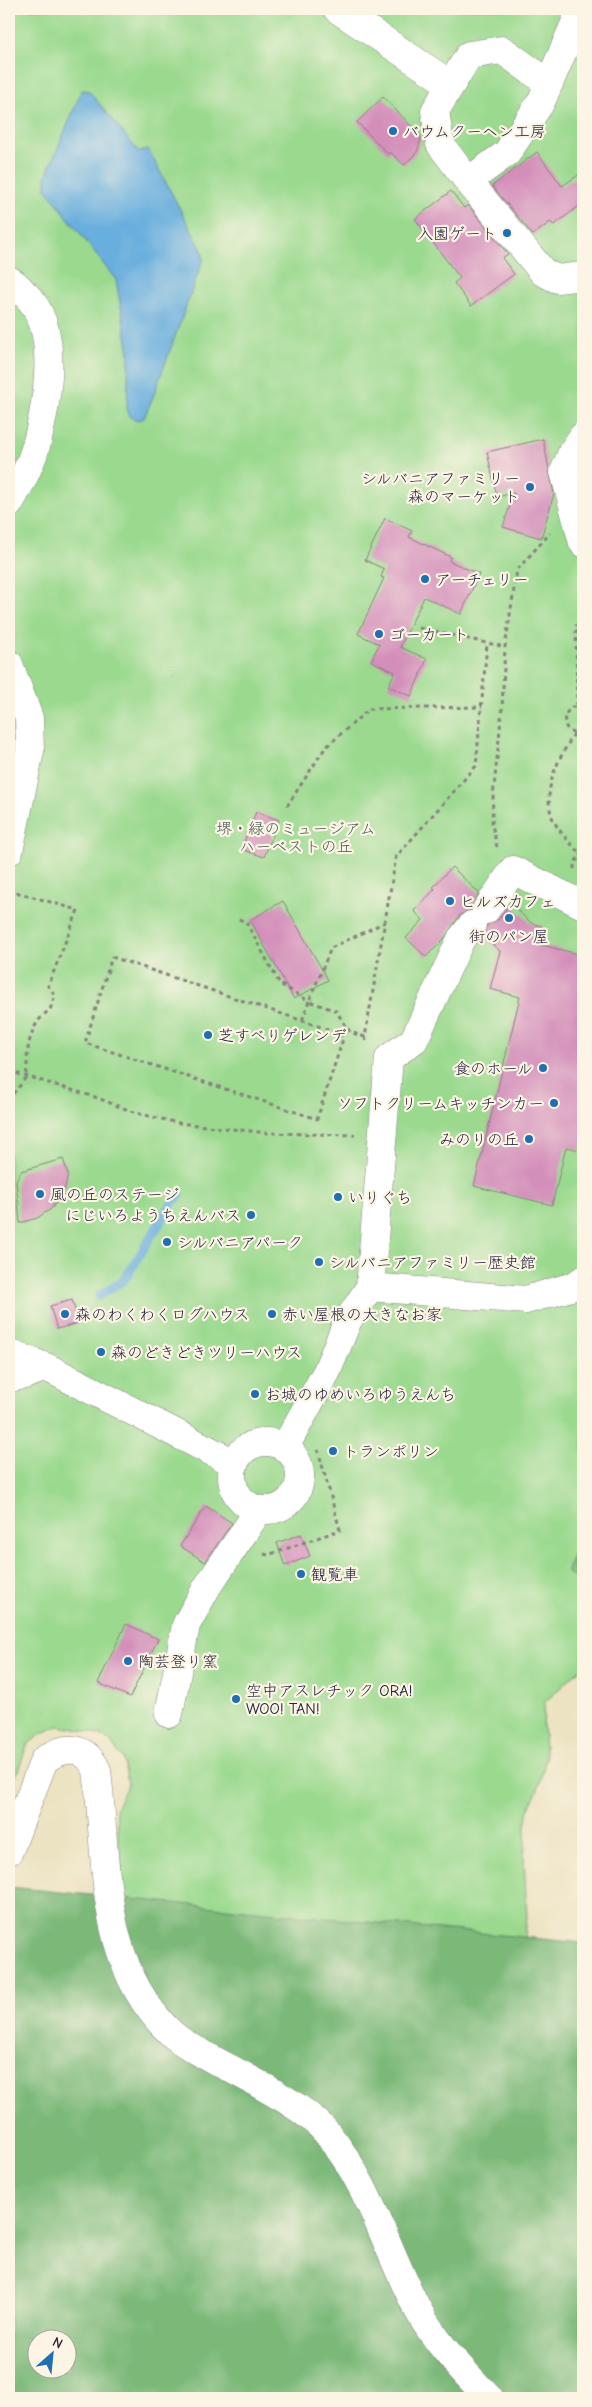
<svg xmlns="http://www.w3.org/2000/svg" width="592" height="2407" font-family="'Comic Neue','Klee One',sans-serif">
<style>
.green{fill:#9ad98e;stroke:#5e7e64}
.forest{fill:#7bb979;stroke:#4e6e5a;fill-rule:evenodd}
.water{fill:#68aede;stroke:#45688c}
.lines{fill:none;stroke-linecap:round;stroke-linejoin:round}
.stream{stroke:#68aede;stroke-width:9}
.building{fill:#d38eba}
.minor-casing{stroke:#87827e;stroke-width:29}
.path{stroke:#87827e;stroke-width:3;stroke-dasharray:4 4;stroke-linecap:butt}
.minor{stroke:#fff;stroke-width:28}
.poi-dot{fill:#1f6fb2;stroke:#fcf5e5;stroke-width:2}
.labels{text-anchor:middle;stroke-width:4.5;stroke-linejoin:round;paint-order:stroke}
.poi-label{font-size:16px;fill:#22223b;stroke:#fcf5e5;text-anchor:start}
.park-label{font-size:16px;fill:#465954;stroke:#fcf5e5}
</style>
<rect width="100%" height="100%" fill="#fcf5e5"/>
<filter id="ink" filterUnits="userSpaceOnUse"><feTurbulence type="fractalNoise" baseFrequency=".02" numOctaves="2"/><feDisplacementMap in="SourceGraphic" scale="10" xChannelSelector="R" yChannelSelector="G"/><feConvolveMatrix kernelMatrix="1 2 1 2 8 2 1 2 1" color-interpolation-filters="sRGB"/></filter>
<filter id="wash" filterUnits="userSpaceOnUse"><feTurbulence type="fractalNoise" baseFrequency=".0096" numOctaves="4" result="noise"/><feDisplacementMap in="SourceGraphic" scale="20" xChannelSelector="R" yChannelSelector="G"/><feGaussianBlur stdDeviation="1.12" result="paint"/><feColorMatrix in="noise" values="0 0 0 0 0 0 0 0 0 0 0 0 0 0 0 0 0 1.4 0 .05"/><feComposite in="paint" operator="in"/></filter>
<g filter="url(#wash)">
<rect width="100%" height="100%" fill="#ece3c2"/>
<!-- green -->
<path class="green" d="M 9,9 L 583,9 L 583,1666 L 545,1702 L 543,1726 L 546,1758 L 538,1789 L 527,1813 L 524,1858 L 527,1918 L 524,1942 L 124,1916 L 116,1808 L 128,1784 L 123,1759 L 109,1740 L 92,1732 L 58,1726 L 41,1734 L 27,1745 L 9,1796 Z"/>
<!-- forest -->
<path class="forest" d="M 583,1533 L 583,1583 L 566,1572 Z
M 9,1887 L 583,1943 L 583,2398 L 9,2398 ZM 38,2340 L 68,2340 L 68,2370 L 38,2370 Z"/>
<!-- water -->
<path class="water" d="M 82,90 L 89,91 L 139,152 L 148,149 L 203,252 L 203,260 L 153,397 L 144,418 L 139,420 L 131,418 L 127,409 L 129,352 L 116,280 L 46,189 L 46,176 Z"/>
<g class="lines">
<!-- stream -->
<path class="stream" d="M 99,1296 L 124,1280 L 173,1202 L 180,1195"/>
</g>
<g id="blocks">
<!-- building -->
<path class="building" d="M 383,97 L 419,134 L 421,139 L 417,152 L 404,165 L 390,152 L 388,154 L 357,122 Z
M 537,152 L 562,186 L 583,172 L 583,203 L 554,225 L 550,222 L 533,235 L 492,186 Z
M 451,191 L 464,208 L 468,205 L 508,254 L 502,258 L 514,274 L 471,306 L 454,283 L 460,278 L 415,219 Z
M 543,439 L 554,494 L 541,538 L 503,527 L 514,493 L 497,497 L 487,452 Z
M 385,518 L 412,531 L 409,537 L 451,557 L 449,561 L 479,574 L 461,614 L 424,597 L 400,647 L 427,659 L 411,696 L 388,686 L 395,672 L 371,661 L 379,644 L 358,634 L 384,578 L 381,577 L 384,569 L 365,560 Z
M 256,812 L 279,820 L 264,857 L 241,849 Z
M 452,867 L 479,893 L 471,910 L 460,915 L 444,939 L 426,957 L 406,938 L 423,920 L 414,911 L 435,889 L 433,887 Z
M 283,901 L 328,980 L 294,999 L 250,920 Z
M 510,903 L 531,923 L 542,926 L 537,944 L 583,955 L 583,1137 L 580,1150 L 566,1147 L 552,1205 L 474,1186 L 520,997 L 490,989 L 500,951 L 483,936 L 487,925 L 499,919 Z
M 63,1159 L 68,1174 L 65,1188 L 59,1199 L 51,1209 L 37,1218 L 20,1223 L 16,1181 L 21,1171 Z
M 72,1300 L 79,1323 L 57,1329 L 50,1306 Z
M 206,1506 L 232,1523 L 205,1562 L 180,1546 Z
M 301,1534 L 310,1556 L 285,1566 L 277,1543 Z
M 126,1624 L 158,1639 L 130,1697 L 98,1683 Z"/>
</g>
</g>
<g filter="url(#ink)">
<use href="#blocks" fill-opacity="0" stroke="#87827e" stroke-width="1"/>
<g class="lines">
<!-- minor casing -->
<g class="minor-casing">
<path id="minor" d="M 337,9 L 450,84
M 548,83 L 502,50 L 469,55 L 435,111 L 440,144 L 468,181 L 507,153 L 541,102 L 576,21 L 583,13
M 468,181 L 543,272 L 557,279 L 583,276
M 9,280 C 16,283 21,290 26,295 C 60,328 48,396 38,438 C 33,461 21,483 9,504
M 583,436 L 572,452 L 564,472 L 583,543
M 9,664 L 29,718 L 30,751 L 9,851
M 486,910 L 513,870 L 583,905
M 370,1287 L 526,1300 L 574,1286 L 583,1280
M 9,1353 L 46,1367 L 234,1463
M 9,1378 L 24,1375 L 46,1367
M232 1476a34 34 0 1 1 68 0a34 34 0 1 1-68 0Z
M 285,1447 L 327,1371 L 348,1320 L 370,1287 L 389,1058 L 414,1040 L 461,939 L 472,925
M 169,1714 L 186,1625 L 207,1587 L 259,1510
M 9,1851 L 44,1760 C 65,1745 85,1745 97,1770 C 108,1863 98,1965 172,2034 C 182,2043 194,2049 205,2055 C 240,2075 302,2103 327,2133 C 370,2184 387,2252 418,2310 C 435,2342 464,2372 489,2398"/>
</g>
<!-- path -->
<path class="path" d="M 583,381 L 583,385
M 419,628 L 505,647
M 577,706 L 576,626 L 583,618
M 583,707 L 572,707 C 563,714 562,724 570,732 L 583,734
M 574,734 C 559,758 542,788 552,817 C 557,830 571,843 580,854
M 287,806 L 325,748 L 369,709 L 482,707
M 497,847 L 492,824 L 493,797 L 502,709 L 505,647 L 517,570 L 550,533
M 574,869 L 574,865 L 580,854 L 583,855
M 9,890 L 78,910 L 48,986 L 55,995 L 50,1010 C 33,1021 28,1040 27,1060 C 27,1065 27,1071 26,1076 C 23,1085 12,1092 9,1101
M 239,919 L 246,922 L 280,984 L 309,1001 L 302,1021
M 112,957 L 339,1033 L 343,1039 L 317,1119 L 85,1043 Z
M 365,1037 L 350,1032 L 336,1011 L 309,1001 L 331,948 L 385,922
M 366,1041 L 365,1037 L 396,857 L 476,766 L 487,644
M 9,1071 L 95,1097 L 136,1113 L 179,1123 L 268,1133 L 355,1135
M 264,1554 L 268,1555 L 340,1530 L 318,1450"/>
<!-- minor -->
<use href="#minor" class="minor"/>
</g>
</g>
<!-- markers -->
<g class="poi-dot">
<circle cx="393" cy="131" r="5"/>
<circle cx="507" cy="233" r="5"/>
<circle cx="530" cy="487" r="5"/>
<circle cx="425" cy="579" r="5"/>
<circle cx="379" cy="634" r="5"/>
<circle cx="450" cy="901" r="5"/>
<circle cx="509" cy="918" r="5"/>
<circle cx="208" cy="1035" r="5"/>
<circle cx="543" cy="1068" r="5"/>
<circle cx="554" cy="1103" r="5"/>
<circle cx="529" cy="1139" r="5"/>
<circle cx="40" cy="1194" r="5"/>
<circle cx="338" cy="1197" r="5"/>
<circle cx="251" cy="1215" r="5"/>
<circle cx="167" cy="1242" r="5"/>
<circle cx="319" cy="1262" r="5"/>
<circle cx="65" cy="1314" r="5"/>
<circle cx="272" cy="1314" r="5"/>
<circle cx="101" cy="1352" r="5"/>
<circle cx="255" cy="1394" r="5"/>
<circle cx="333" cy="1451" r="5"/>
<circle cx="301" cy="1574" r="5"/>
<circle cx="128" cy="1661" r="5"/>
<circle cx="236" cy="1699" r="5"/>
</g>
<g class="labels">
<!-- poi labels -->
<g class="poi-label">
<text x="403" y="137">バウムクーヘン工房</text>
<text x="497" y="239" text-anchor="end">入園ゲート</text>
<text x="520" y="484" text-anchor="end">シルバニアファミリー<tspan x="520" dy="18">森のマーケット</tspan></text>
<text x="435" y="585">アーチェリー</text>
<text x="389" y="640">ゴーカート</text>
<text x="460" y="907">ヒルズカフェ</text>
<text x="509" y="942" text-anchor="middle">街のパン屋</text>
<text x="218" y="1041">芝すべりゲレンデ</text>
<text x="533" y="1074" text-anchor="end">食のホール</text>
<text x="544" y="1109" text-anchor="end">ソフトクリームキッチンカー</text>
<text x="519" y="1145" text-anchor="end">みのりの丘</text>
<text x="50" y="1200">風の丘のステージ</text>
<text x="348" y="1203">いりぐち</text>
<text x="241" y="1221" text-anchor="end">にじいろようちえんバス</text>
<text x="177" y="1248">シルバニアパーク</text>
<text x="329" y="1268">シルバニアファミリー歴史館</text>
<text x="75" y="1320">森のわくわくログハウス</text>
<text x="282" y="1320">赤い屋根の大きなお家</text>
<text x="111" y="1358">森のどきどきツリーハウス</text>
<text x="265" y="1400">お城のゆめいろゆうえんち</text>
<text x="343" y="1457">トランポリン</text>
<text x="311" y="1580">観覧車</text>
<text x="138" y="1667">陶芸登り窯</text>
<text x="246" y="1696">空中アスレチック ORA!<tspan x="246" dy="18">WOO! TAN!</tspan></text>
</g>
<!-- park labels -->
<g class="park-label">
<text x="296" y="834">堺・緑のミュージアム<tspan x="296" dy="18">ハーベストの丘</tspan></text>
</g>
</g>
<!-- margin -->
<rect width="592" height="2407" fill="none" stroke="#fcf5e5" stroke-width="30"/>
<!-- north arrow -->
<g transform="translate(52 2354) rotate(27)"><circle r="24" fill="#fcf5e5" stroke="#a5a1a1"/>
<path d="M0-4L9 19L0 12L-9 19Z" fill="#1f6fb2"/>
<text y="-8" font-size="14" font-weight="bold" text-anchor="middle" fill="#22223b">N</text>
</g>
</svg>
